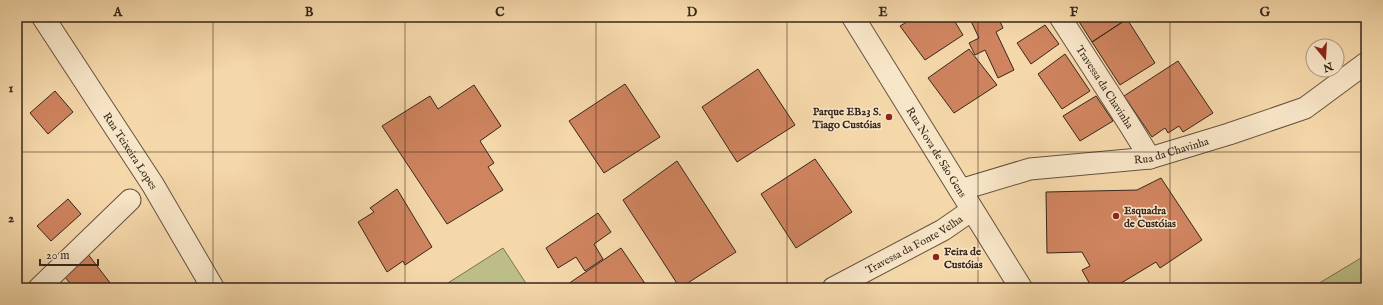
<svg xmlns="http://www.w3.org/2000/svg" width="1383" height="305" font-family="'IM FELL English',serif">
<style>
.green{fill:#bdbe87;stroke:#7a7252}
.building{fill:#cf845f;stroke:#36261c}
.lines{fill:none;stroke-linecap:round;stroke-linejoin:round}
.minor-casing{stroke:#665240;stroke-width:23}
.tertiary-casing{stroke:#665240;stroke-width:24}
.minor{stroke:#f8e6c8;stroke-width:21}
.tertiary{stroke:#f8e6c8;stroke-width:22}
.grid{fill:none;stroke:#36261c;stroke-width:1;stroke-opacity:0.55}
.poi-dot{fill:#8f2418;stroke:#f8e6c8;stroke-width:1.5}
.labels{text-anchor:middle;stroke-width:3;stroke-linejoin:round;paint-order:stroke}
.street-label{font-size:11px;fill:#36261c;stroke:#f8e6c8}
.poi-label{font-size:11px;font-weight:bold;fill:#36261c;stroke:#f8e6c8;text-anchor:start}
.neatline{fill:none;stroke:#36261c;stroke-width:1.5}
.grid-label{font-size:13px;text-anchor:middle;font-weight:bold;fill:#36261c}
</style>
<rect width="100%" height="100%" fill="#f5d8aa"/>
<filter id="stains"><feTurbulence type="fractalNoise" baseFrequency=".005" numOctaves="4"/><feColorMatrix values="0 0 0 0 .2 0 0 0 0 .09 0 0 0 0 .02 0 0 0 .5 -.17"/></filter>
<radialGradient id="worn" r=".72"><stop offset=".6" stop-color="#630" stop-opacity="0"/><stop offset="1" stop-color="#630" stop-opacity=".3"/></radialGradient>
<!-- green -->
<path class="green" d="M 503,248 L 529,288 L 440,288 Z
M 1366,255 L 1366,288 L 1311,288 Z"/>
<!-- building -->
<path class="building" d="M 915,17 L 952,17 L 963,35 L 925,60 L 900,26 Z
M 969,17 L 998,17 L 1003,28 L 996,32 L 1014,70 L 998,78 L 985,50 L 975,55 L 969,43 L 979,38 Z
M 1076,17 L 1130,17 L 1092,42 Z
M 1127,19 L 1155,63 L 1120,85 L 1092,42 Z
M 1045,25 L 1059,44 L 1031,64 L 1017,43 Z
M 969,49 L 997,85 L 954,113 L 928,78 Z
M 1065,54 L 1090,91 L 1062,109 L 1038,74 Z
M 1178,61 L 1213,113 L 1183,132 L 1179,126 L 1168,133 L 1165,128 L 1152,137 L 1124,96 Z
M 758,69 L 795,125 L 737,162 L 702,107 Z
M 625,84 L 660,137 L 604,173 L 569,121 Z
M 474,85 L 501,126 L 480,141 L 494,163 L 488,167 L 503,190 L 447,224 L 382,126 L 430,96 L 438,109 Z
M 55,91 L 73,112 L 48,134 L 30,113 Z
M 1096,96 L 1113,121 L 1080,141 L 1063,116 Z
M 815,159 L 852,212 L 796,248 L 761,194 Z
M 677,161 L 736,252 L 680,288 L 623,200 Z
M 1161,178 L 1202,240 L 1160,268 L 1156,262 L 1113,288 L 1092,288 L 1082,270 L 1090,266 L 1082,252 L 1047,253 L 1046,192 L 1137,190 Z
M 397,189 L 432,247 L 405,265 L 403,261 L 387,272 L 358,222 L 374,212 L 370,208 Z
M 68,199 L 81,214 L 51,241 L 37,226 Z
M 598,213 L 611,232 L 594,244 L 603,259 L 585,271 L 576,257 L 558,268 L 546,248 Z
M 621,248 L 648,288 L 571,288 L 568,284 Z
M 84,249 L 114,288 L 74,288 L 60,271 Z"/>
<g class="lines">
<!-- minor casing -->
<g class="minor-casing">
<g id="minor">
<path id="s1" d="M 1060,17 L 1129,124 L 1150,158"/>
<path id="s2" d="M 960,190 L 1030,169 L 1150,158 L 1229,134 L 1305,108 L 1366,63"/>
<path d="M 39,288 L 130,200"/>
<path id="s3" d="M 833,288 L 943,230 L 972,210"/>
</g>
</g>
<!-- tertiary casing -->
<g class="tertiary-casing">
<g id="tertiary">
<path id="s4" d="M 43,17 L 153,185 L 213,288"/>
<path id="s5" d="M 853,17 L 1021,288"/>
</g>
</g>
<!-- minor -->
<use href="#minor" class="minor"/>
<!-- tertiary -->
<use href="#tertiary" class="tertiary"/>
</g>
<!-- grid -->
<path class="grid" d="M 213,17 L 213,288M 405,17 L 405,288M 596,17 L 596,288M 787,17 L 787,288M 978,17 L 978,288M 1170,17 L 1170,288M 17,152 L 1366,152"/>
<!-- markers -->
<g class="poi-dot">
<circle cx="889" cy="117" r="4"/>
<circle cx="1116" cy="216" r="4"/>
<circle cx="936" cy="257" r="4"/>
</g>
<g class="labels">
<!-- street labels -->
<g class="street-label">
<text dy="4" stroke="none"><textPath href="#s1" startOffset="83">Travessa da Chavinha</textPath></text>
<text dy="4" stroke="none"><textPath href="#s2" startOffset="216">Rua da Chavinha</textPath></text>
<text dy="4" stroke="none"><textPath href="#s4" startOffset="160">Rua Teixeira Lopes</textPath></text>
<text dy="4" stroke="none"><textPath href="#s5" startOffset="159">Rua Nova de São Gens</textPath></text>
<text dy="4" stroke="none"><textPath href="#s3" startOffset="92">Travessa da Fonte Velha</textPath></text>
</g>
<!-- poi labels -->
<g class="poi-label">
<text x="881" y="115" text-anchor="end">Parque EB23 S.<tspan x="881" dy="13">Tiago Custóias</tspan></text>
<text x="1124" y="214">Esquadra<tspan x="1124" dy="13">de Custóias</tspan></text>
<text x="944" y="255">Feira de<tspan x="944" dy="13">Custóias</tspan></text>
</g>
</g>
<!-- margin -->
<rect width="1383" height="305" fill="none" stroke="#f5d8aa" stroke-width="44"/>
<!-- north arrow -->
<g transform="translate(1325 58) rotate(162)"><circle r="19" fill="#f8e6c8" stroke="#aa9983"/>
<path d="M0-3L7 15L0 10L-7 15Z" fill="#8f2418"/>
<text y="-6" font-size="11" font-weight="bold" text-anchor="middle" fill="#36261c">N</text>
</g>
<!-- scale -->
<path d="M40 259v6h58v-6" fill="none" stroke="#36261c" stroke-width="2"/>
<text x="46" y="259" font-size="12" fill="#36261c" stroke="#f8e6c8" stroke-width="3" paint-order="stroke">20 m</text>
<rect x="22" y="22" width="1339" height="261" class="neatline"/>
<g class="grid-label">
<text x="118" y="16">A</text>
<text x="309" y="16">B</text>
<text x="500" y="16">C</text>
<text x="692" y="16">D</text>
<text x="883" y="16">E</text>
<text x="1074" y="16">F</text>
<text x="1265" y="16">G</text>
<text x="11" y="92">1</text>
<text x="11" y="222">2</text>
</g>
<rect width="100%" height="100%" filter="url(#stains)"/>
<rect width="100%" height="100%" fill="url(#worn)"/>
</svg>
